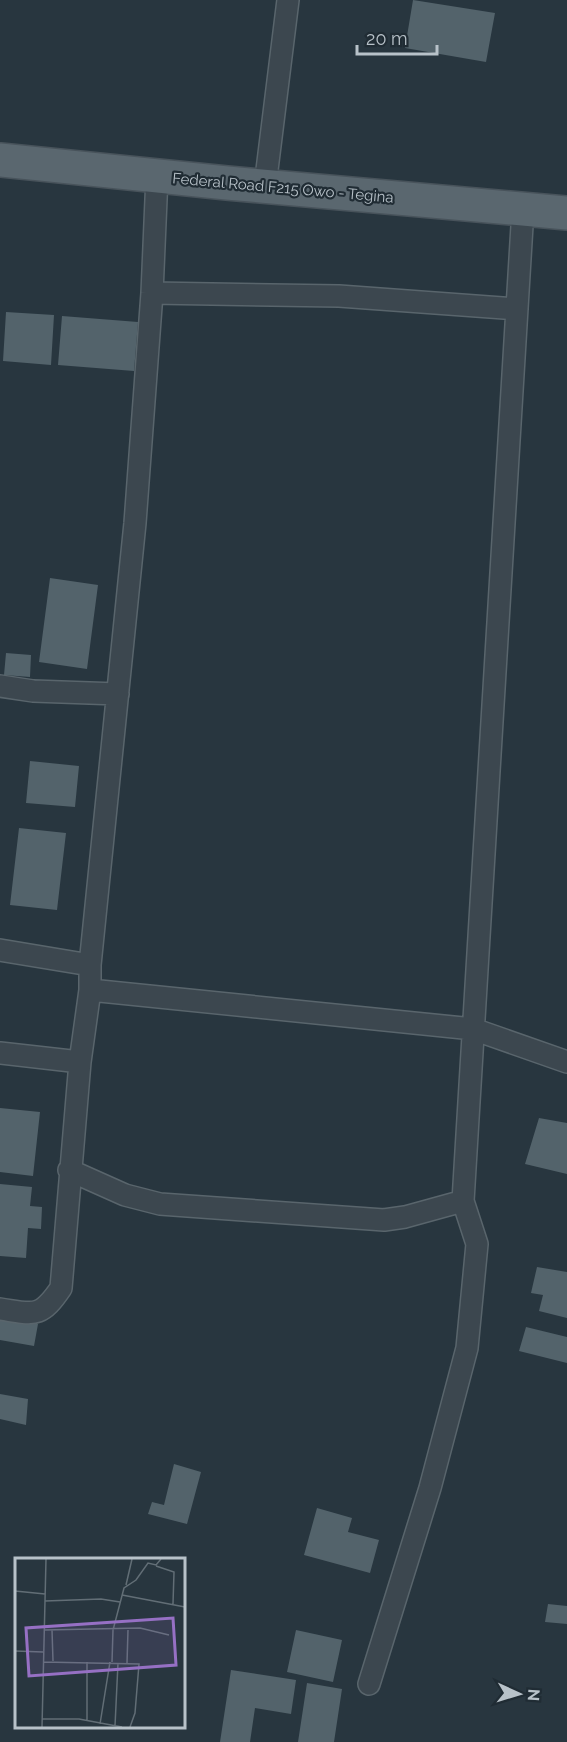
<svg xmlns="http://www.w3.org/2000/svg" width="567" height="1742" font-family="Raleway,sans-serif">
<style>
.building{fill:#53636b}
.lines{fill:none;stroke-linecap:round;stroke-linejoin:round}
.street-casing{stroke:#59656c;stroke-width:24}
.primary-casing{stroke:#48535b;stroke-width:36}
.street{stroke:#3c474f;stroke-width:21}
.primary{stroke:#5a676f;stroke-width:33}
.labels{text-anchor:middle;stroke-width:4.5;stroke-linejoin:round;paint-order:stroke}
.street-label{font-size:15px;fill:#b8c2c9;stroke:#202c34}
.inset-road{fill:none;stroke:#626e76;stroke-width:1.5}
.view{fill:#9670c4;fill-opacity:0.15;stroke:#9670c4;stroke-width:3}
.inset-edge{fill:none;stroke:#b8c2c9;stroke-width:3}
</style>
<rect width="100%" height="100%" fill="#28363f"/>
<!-- building -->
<path class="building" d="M 413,0 L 495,13 L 486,62 L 405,48 Z
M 6,312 L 54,315 L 51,365 L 3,361 Z
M 62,316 L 138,322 L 134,371 L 58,365 Z
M 50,578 L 98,585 L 87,669 L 39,662 Z
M 6,653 L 31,655 L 30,677 L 4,675 Z
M 30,761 L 79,766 L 75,807 L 26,803 Z
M 19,828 L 66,833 L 57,910 L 10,905 Z
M 0,1108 L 40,1112 L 33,1176 L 0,1172 Z
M 539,1118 L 567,1123 L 567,1174 L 525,1164 Z
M 0,1184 L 32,1187 L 30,1206 L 42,1207 L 41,1229 L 28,1228 L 26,1258 L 0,1256 Z
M 537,1267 L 567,1272 L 567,1318 L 539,1311 L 543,1295 L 531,1293 Z
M 0,1318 L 38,1324 L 34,1346 L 0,1340 Z
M 526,1327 L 567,1337 L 567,1363 L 519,1351 Z
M 0,1394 L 28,1399 L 26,1425 L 0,1419 Z
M 174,1464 L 201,1472 L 187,1524 L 148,1514 L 152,1502 L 164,1505 Z
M 317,1508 L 352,1518 L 348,1532 L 379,1540 L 370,1573 L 304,1555 Z
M 548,1604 L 567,1606 L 567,1624 L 545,1622 Z
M 296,1630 L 342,1640 L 333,1682 L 287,1672 Z
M 231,1670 L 296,1680 L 291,1714 L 255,1708 L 250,1742 L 220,1742 Z
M 307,1683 L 342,1689 L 334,1742 L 298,1742 Z"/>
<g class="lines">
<!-- street casing -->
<g class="street-casing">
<path id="street" d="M 265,186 L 288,0
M 152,293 L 339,296 L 517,309
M 0,686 L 33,691 L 118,694
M 0,950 L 90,965
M 90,990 L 473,1029 L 567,1062
M 0,1053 L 80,1062
M 69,1170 L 125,1195 L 160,1204 L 384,1220 L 405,1217 L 463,1201
M 0,1309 C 34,1314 40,1319 61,1288 L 80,1062 L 90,990 L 90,965 L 135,523 L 152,293 L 157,176
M 369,1684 L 430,1488 L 467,1348 L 477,1244 L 463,1201 L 523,209"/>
</g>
<!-- primary casing -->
<g class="primary-casing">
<path id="primary" d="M 0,160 L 227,183 L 567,213"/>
</g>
<!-- street -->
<use href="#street" class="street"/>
<!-- primary -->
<use href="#primary" class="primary"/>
</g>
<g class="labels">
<!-- street labels -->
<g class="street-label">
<text transform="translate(283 188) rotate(5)" y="5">Federal Road F215 Owo - Tegina</text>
</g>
</g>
<!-- overview -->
<g transform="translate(15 1558)">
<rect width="170" height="170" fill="#28363f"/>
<path class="inset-road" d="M 141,8 L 159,14 L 158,46M 111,27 L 117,1M 0,33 L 30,36M 107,37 L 170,49M 30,43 L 86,41 L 105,44M 29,72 L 125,70 L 154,77M 37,72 L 38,103M 0,93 L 28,94M 28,104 L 124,106 L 120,155 L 115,169M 72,104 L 72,162M 97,104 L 98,72 L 109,30 L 121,22 L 133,5 L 141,7 L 146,1M 112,105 L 113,72M 27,161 L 64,161 L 107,169M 85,166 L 95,104M 100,168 L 103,105M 27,169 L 31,1"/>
<path class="view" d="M 158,60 L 161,107 L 14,118 L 11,70 Z"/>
<rect width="170" height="170" class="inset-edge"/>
</g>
<!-- north arrow -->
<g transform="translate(519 1694) rotate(94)" stroke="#202c34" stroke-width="4.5" paint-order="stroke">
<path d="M0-4.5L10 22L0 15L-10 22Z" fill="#b8c2c9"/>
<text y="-9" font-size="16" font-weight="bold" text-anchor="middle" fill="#b8c2c9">N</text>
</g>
<!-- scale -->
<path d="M357 45v9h80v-9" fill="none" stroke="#b8c2c9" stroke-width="3"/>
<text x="366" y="45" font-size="18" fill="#b8c2c9" stroke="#202c34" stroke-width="4.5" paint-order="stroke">20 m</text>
</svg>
